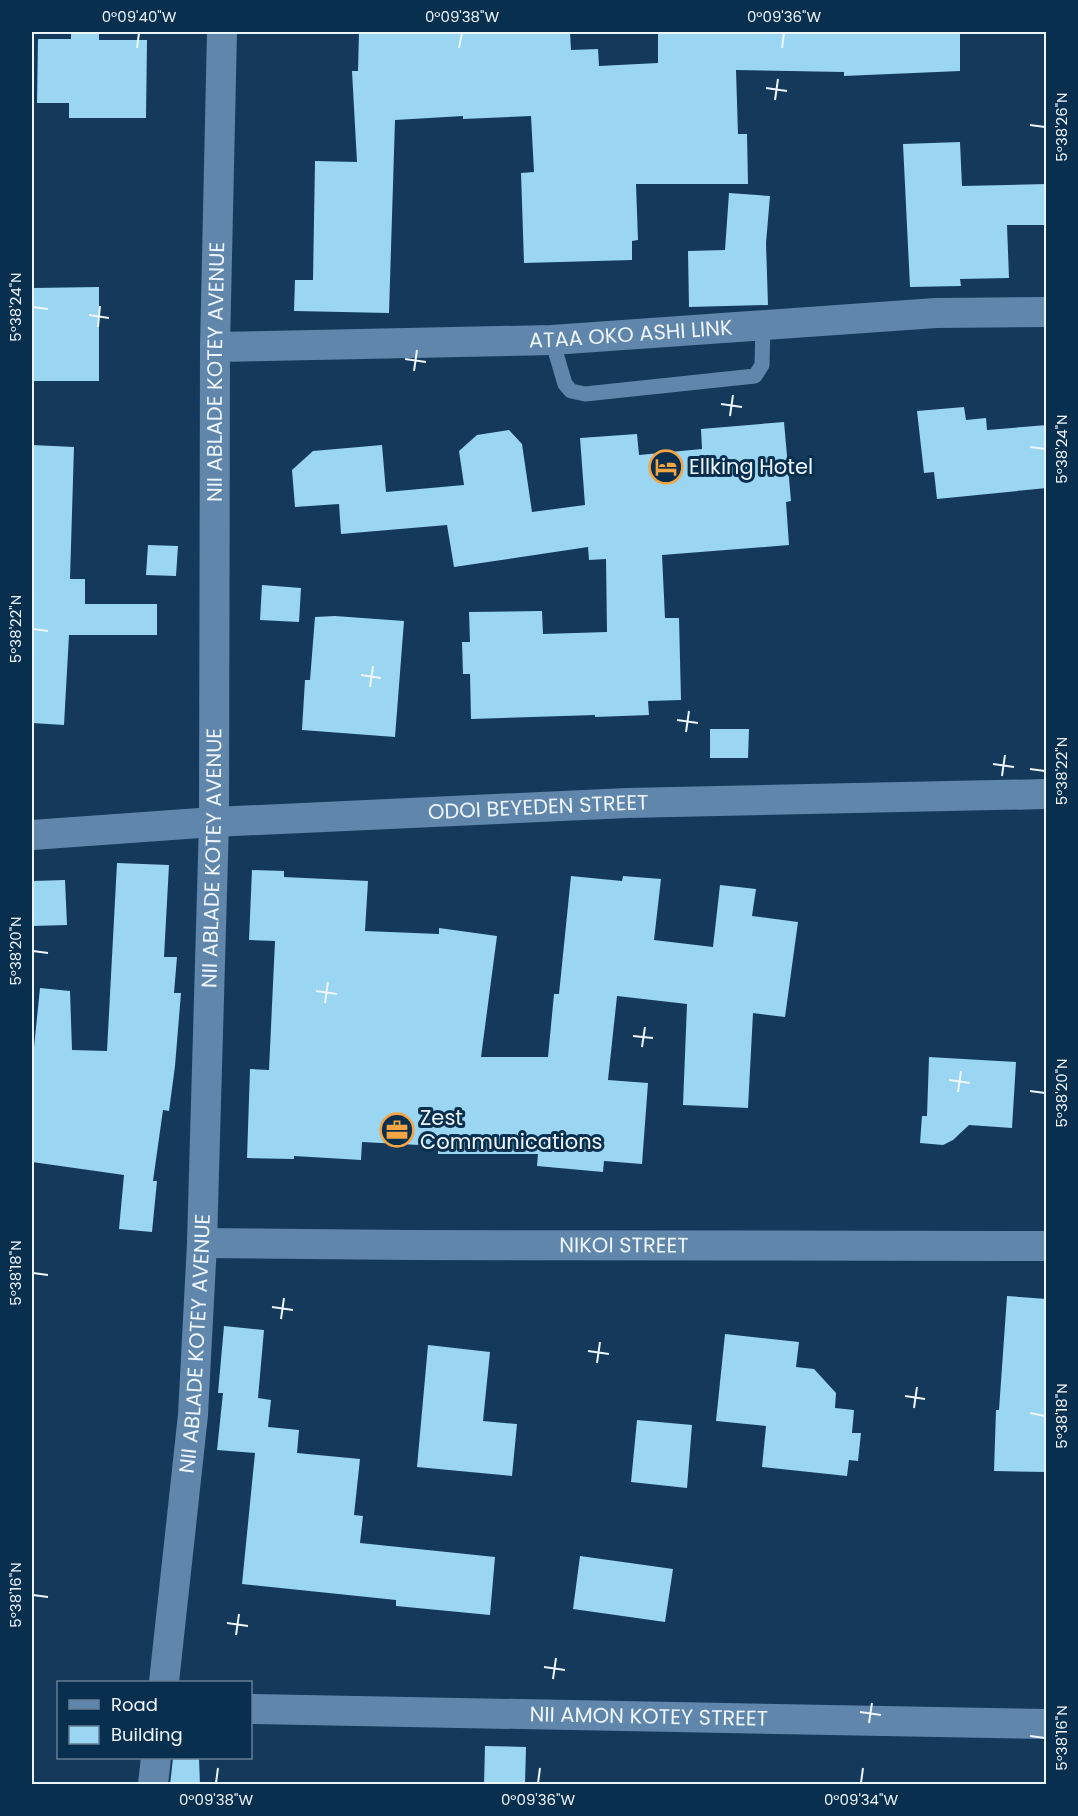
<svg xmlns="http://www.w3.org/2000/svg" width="1078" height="1816" font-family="Poppins,sans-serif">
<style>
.building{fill:#9ad5f1}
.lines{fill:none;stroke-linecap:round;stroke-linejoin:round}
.lane{stroke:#6086ab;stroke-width:15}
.street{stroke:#6086ab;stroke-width:30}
.ticks{fill:none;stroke:#edf5fe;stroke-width:2}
.labels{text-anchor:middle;stroke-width:6;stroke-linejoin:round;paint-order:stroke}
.street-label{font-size:21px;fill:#edf5fe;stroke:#092f4f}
.poi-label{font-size:21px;fill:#edf5fe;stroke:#092f4f;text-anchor:start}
.neatline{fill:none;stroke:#edf5fe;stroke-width:2}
.ticks-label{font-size:15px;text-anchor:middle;fill:#edf5fe}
</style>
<rect width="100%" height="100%" fill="#15395a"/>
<!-- building -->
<path class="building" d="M 71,32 L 99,32 L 99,40 L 147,40 L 146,118 L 69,118 L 69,103 L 37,103 L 38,39 L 71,39 Z
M 359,32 L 570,32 L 571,50 L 598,49 L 599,66 L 658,63 L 658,32 L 960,32 L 960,71 L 844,76 L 844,72 L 736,70 L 738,134 L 747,134 L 748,184 L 636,184 L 638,240 L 632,241 L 632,260 L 524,263 L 521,173 L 534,172 L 531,116 L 463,119 L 463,116 L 395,120 L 389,313 L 294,311 L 295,280 L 313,280 L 315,161 L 357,162 L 352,71 L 358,71 Z
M 960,142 L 962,186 L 1047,184 L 1047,225 L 1007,225 L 1009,278 L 960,279 L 961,286 L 910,287 L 903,144 Z
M 729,193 L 770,196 L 766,243 L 768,305 L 689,307 L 688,251 L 725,250 Z
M 99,287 L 99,381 L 32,381 L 32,288 Z
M 964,407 L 966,420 L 986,418 L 987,430 L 1047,425 L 1047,488 L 937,499 L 934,472 L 924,473 L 917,411 Z
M 784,422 L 791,501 L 786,502 L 789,545 L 662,555 L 665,618 L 679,618 L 681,700 L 648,701 L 649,715 L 595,717 L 595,715 L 471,719 L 470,674 L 463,674 L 462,642 L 470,642 L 469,612 L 542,611 L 543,634 L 607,632 L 606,559 L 589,560 L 588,547 L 454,567 L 447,525 L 341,534 L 339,504 L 295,507 L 292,470 L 313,451 L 382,445 L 386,492 L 464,485 L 459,451 L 477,435 L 509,430 L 522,444 L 532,512 L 585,505 L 580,438 L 637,434 L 639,455 L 702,449 L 701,429 Z
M 32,445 L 74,447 L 70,579 L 85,579 L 85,604 L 157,604 L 157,635 L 69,635 L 64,725 L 32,723 Z
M 148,545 L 178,546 L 176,576 L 146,575 Z
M 262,585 L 301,588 L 299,622 L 260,620 Z
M 335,616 L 404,621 L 395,737 L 302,730 L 305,680 L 310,680 L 315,617 Z
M 710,729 L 749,729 L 748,758 L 710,758 Z
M 117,863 L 169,865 L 164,957 L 177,957 L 174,993 L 181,993 L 175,1066 L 169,1111 L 163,1110 L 153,1181 L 157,1181 L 152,1232 L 119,1229 L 124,1175 L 32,1162 L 32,1067 L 40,988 L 70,991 L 72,1050 L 107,1051 Z
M 252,870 L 284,871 L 284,877 L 368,881 L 365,931 L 439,934 L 439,928 L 497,936 L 481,1057 L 548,1057 L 554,994 L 559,994 L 571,876 L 622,881 L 623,876 L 661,879 L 654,940 L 713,947 L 720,885 L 756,889 L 752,916 L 798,922 L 785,1017 L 753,1013 L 748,1108 L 683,1105 L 687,1004 L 617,996 L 608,1080 L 648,1083 L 642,1164 L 604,1161 L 603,1172 L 537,1166 L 538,1154 L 438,1154 L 438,1146 L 362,1142 L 361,1160 L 294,1156 L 294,1159 L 247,1158 L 250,1069 L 269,1070 L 275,941 L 249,940 Z
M 65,880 L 67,925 L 32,926 L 32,881 Z
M 929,1057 L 1016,1062 L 1012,1128 L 969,1125 L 953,1140 L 943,1145 L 920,1143 L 922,1116 L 927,1116 Z
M 1007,1296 L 1047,1299 L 1047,1472 L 994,1471 L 996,1410 L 999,1410 Z
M 224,1326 L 264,1330 L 258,1398 L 271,1400 L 268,1427 L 299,1430 L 297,1453 L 360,1459 L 354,1515 L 363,1516 L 360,1543 L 495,1557 L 490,1615 L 396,1606 L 396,1600 L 242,1584 L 255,1453 L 217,1450 L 223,1393 L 218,1393 Z
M 725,1334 L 799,1342 L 796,1367 L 814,1369 L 836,1393 L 835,1408 L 854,1410 L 852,1433 L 861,1433 L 858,1461 L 849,1460 L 847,1476 L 762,1467 L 766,1426 L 716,1421 Z
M 428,1345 L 490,1352 L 483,1421 L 517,1424 L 512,1476 L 417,1467 Z
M 637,1420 L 692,1425 L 687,1488 L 631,1482 Z
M 580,1556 L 673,1569 L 665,1622 L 573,1609 Z
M 485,1746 L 526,1747 L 525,1785 L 484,1785 Z
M 173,1758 L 199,1758 L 200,1785 L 170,1785 Z"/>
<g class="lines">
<!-- lane -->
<path class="lane" d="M 552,340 L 565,384 L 571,391 L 585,394 L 755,376 L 762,365 L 763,325"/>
<!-- street -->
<g class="street">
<path id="s1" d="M 215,347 L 552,340 L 936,313 L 1046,312"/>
<path id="s2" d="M 32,835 L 214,822 L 627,803 L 1046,794"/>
<path id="s3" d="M 202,1243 L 410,1245 L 1046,1246"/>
<path id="s4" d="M 164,1682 L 193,1415 L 202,1243 L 214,822 L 215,347 L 222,32"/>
<path id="s5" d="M 250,1709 L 1046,1724"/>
<path d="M 153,1784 L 156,1758"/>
</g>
</g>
<!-- ticks -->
<path class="ticks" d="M 137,48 L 139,33M 459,48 L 462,33M 782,48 L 784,33M 766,88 L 787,91M 775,100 L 778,79M 1030,125 L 1045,127M 33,307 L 48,309M 89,315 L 109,318M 98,327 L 100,306M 405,359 L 426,362M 414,371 L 417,350M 721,404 L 742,407M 730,416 L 733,395M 1030,447 L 1045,449M 33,629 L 48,631M 361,675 L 381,678M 370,687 L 373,666M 677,720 L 698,723M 686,732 L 689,711M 993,764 L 1014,767M 1030,769 L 1045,771M 1002,776 L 1005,755M 33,951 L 48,953M 316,991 L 337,994M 325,1003 L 328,982M 633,1036 L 653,1038M 642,1047 L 645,1027M 949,1080 L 970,1083M 1030,1091 L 1045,1093M 958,1092 L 961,1071M 33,1273 L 48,1275M 272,1307 L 293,1310M 281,1319 L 284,1298M 588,1351 L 609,1354M 597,1363 L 600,1342M 905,1396 L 925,1399M 914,1408 L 917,1387M 1030,1413 L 1045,1416M 33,1595 L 48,1597M 227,1623 L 248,1626M 236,1635 L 239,1614M 544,1667 L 565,1670M 553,1679 L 556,1658M 860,1712 L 881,1715M 869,1723 L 872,1703M 1030,1736 L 1045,1738M 216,1783 L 218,1768M 538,1783 L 540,1768M 861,1783 L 863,1768"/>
<!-- icons -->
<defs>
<g id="hotel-ring" transform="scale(1.725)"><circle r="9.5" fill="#092f4f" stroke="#f2a542" stroke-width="1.5"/><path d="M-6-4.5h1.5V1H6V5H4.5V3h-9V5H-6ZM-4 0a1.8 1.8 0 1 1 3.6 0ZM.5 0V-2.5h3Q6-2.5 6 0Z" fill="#f2a542"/></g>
<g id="office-ring" transform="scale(1.725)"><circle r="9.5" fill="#092f4f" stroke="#f2a542" stroke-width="1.5"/><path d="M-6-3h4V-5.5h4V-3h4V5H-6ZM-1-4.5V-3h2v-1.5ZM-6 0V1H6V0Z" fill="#f2a542"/></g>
</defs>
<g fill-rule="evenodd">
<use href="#hotel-ring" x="666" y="467"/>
<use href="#office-ring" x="397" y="1130"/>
</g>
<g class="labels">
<!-- street labels -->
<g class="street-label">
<text dy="7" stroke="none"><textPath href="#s1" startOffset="416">ATAA OKO ASHI LINK</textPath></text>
<text dy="7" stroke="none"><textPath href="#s4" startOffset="1312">NII ABLADE KOTEY AVENUE</textPath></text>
<text dy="7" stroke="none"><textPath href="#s2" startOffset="507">ODOI BEYEDEN STREET</textPath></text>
<text dy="7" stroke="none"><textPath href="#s4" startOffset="826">NII ABLADE KOTEY AVENUE</textPath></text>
<text dy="7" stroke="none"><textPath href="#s3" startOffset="422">NIKOI STREET</textPath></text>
<text dy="7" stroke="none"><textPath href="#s4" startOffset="340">NII ABLADE KOTEY AVENUE</textPath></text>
<text dy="7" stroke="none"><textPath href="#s5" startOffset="399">NII AMON KOTEY STREET</textPath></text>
</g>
<!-- poi labels -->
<g class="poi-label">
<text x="689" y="474">Ellking Hotel</text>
<text x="420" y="1125">Zest<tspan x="420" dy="24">Communications</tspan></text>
</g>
</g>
<!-- border -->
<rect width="1078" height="1816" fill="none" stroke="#092f4f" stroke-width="66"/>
<!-- legend -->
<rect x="57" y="1681" width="195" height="78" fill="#092f4f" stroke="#647e95" stroke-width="1.5"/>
<rect x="69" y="1700" width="30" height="9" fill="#6086ab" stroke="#647e95" stroke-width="1.5"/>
<text x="111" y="1711" font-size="18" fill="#edf5fe">Road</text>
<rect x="69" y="1726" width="30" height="18" fill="#9ad5f1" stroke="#647e95" stroke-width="1.5"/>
<text x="111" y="1741" font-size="18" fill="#edf5fe">Building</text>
<rect x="33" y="33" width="1012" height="1750" class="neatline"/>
<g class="ticks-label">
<text x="139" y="22">0°09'40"W</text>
<text x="462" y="22">0°09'38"W</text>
<text x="784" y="22">0°09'36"W</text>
<text transform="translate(1062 127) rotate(-90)" y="5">5°38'26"N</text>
<text transform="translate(16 307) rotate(-90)" y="5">5°38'24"N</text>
<text transform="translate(1062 449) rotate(-90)" y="5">5°38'24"N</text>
<text transform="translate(16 629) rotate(-90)" y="5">5°38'22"N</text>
<text transform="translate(1062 771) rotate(-90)" y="5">5°38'22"N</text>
<text transform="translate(16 951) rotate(-90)" y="5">5°38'20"N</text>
<text transform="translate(1062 1093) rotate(-90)" y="5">5°38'20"N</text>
<text transform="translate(16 1273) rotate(-90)" y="5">5°38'18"N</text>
<text transform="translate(1062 1416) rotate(-90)" y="5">5°38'18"N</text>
<text transform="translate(16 1595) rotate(-90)" y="5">5°38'16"N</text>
<text transform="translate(1062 1738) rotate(-90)" y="5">5°38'16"N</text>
<text x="216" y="1805">0°09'38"W</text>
<text x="538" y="1805">0°09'36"W</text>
<text x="861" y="1805">0°09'34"W</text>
</g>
</svg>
